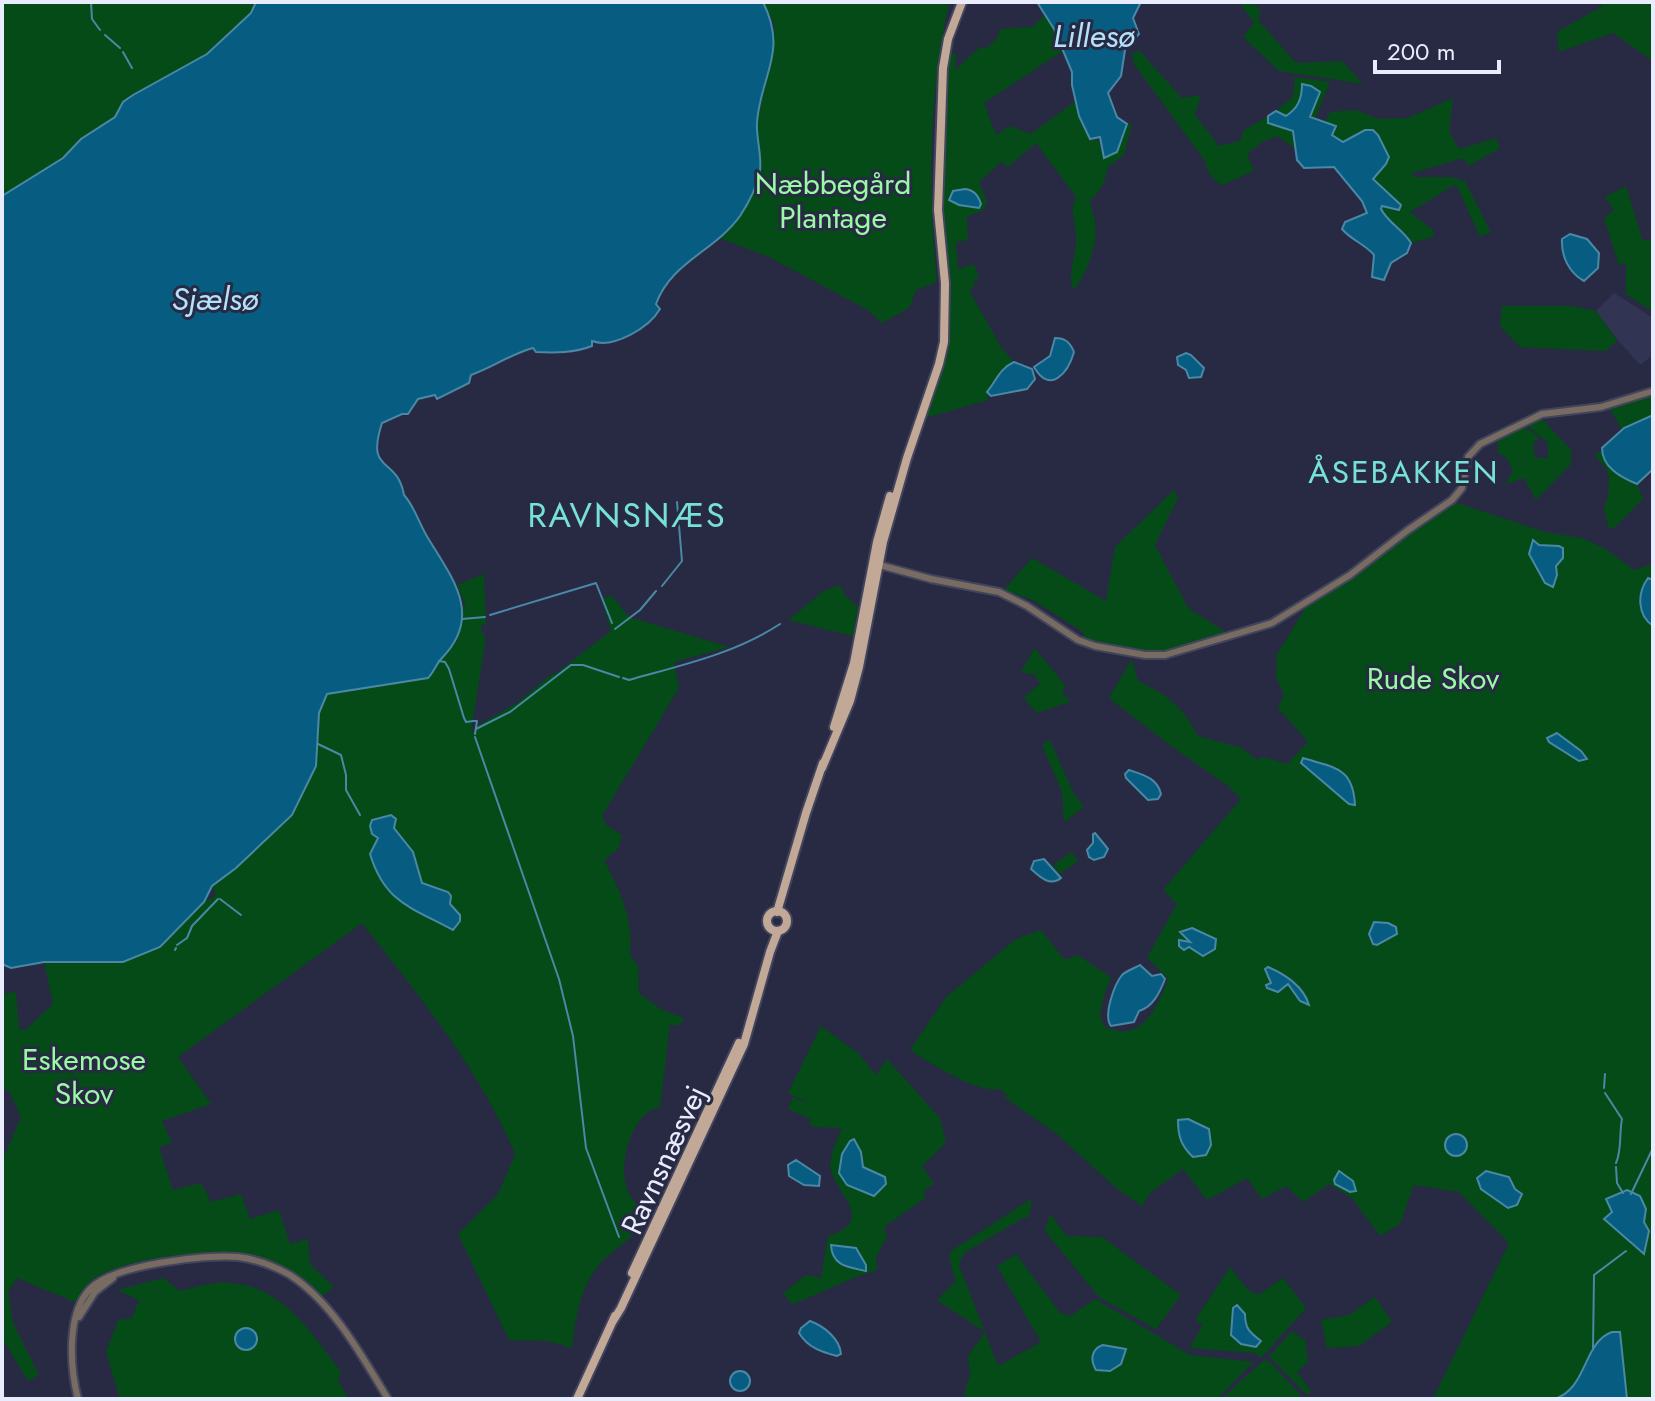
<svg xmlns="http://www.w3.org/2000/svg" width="1655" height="1401" font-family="Jost,sans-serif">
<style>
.built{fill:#313452}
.green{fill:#044b17;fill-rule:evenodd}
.water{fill:#065d81;stroke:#4a88a6;stroke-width:2}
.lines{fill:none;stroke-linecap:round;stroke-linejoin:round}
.stream{stroke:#4a88a6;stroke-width:2}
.minor-casing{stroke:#43455d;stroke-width:10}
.major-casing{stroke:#43455d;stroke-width:12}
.minor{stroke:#776b62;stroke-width:6}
.major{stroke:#c1a897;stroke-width:8}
.labels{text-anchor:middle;stroke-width:6;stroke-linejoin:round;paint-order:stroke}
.park-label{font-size:30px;fill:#9bf9a5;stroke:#282a43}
.street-label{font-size:30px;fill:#e9ecfc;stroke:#282a43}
.water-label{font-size:32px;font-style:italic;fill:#b5e1fb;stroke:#282a43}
.neighbourhood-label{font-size:32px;letter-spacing:2px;fill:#77e1d6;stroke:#282a43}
.quarter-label{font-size:34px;letter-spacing:2px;fill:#77e1d6;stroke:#282a43}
</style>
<rect width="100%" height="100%" fill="#282a43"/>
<!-- built -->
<path class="built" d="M 1614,293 L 1653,318 L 1653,355 L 1640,365 L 1617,339 L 1596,311 Z"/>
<!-- green -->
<path class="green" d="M 2,2 L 256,2 L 251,13 L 207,54 L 133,95 L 123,102 L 115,117 L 81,139 L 63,158 L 2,196 Z
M 763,2 L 959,2 L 959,5 L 949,4 C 928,95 928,189 937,282 L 916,290 L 909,308 L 882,323 L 868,310 L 771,258 L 720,238 L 740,215 L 760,170 L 757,121 L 774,49 L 774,23 Z
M 1239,2 L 1252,2 L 1261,11 L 1258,20 L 1296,63 L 1342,61 L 1363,84 L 1279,71 L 1243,37 L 1254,23 Z
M 1603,2 L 1653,2 L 1653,61 L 1613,33 L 1559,52 L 1557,32 L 1601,7 Z
M 1044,16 L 1054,29 L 1063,51 L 984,103 L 996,135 L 1010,126 L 1031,134 L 1074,102 L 1090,138 L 1099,141 L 1104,158 L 1117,152 L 1127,124 L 1132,123 L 1124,155 L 1108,167 C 1105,181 1101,192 1090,200 C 1092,210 1096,222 1096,232 C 1095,248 1085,280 1073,290 C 1067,271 1076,258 1076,240 C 1077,222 1068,214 1076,197 L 1036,143 L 1007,168 L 1002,161 L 979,182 L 987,202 L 983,210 L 967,217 L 968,240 L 956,242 L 958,269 L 974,264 L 979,278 L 974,281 L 974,287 L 969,290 L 1001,347 L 1014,362 C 1001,369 987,385 988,400 L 925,418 L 944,360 L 949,331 L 950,292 L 942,204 L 948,54 L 956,52 L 955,70 L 980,47 L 987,48 L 998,37 L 1000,29 L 1032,27 Z
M 1139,50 L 1182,98 L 1201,95 L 1195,115 L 1219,146 L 1240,141 L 1243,131 L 1268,116 L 1269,123 L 1293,131 L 1294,148 L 1278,136 L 1264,141 L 1247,154 L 1254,171 L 1222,185 C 1212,179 1207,172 1205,161 L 1134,64 L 1132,54 Z
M 1295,77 L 1330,82 L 1315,119 L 1310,117 L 1302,95 L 1296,110 L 1286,116 L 1276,111 L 1293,97 Z
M 1453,98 L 1449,132 L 1459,149 L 1496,138 L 1500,148 L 1469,166 L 1463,158 L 1412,173 L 1413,177 L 1451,177 L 1465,181 L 1491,232 L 1480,237 L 1456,184 L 1410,212 L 1434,231 L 1433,237 L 1411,243 L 1407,235 L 1383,214 L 1373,179 L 1386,165 L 1365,130 L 1343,142 L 1332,135 L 1324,123 L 1330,112 L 1356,110 L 1378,119 L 1408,118 Z
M 1626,186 L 1643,241 L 1653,238 L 1653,308 L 1650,310 L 1626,294 L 1626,263 L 1619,265 L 1604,218 L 1614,210 L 1605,197 Z
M 1502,306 L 1573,306 L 1596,311 L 1617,340 L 1606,351 L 1520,347 L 1500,326 Z
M 1652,393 L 1653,415 L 1622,430 L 1609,407 Z
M 1540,417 L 1571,450 L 1571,464 L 1536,500 L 1524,478 L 1506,484 L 1513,470 L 1505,456 L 1498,454 L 1498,438 L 1522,425 L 1538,436 L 1537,441 L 1533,442 L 1535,458 L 1548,458 L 1548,443 L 1525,423 Z
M 1601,451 C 1606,468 1622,478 1637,484 L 1643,499 L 1613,529 L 1608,527 L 1604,508 L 1608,496 L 1609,477 L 1606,468 L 1594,454 Z
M 1174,490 L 1178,498 L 1155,545 L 1188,608 L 1229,634 L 1158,654 L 1085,639 L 1083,632 L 1033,600 L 1004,590 L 1032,558 L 1106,601 L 1115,547 Z
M 1457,503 L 1545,532 L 1582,538 L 1604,548 L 1634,570 L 1653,564 L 1653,580 L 1650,578 L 1641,591 L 1640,609 L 1653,626 L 1653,1399 L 1627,1399 L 1620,1333 C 1585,1329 1589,1390 1554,1399 L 1433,1399 L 1509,1243 L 1459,1192 L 1414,1185 L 1400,1224 L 1380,1236 L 1352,1198 L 1329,1184 L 1303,1202 L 1286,1186 L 1262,1199 L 1247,1178 L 1207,1200 L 1183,1169 L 1150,1193 L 1142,1206 L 1116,1188 L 1058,1135 L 1004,1097 L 1008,1096 L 1000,1089 C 975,1093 932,1064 910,1050 L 946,997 L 1016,939 L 1041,930 L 1063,958 L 1069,959 L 1077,955 L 1111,977 C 1107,989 1099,1006 1101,1019 C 1103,1026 1108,1029 1115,1030 C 1144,1039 1160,1001 1168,979 L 1147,957 L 1177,904 L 1163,890 L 1241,799 L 1228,786 L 1163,740 L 1109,698 L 1132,659 L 1138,681 C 1169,696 1182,706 1198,736 L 1242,748 L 1257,760 L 1264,757 L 1287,764 L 1308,742 L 1278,708 L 1284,695 L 1276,677 L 1277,654 L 1308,604 L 1352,578 L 1398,541 ZM 1531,548 L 1559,562 L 1556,566 L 1557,575 L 1540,576 L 1529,554 ZM 1557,733 L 1581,751 L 1582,762 L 1551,744 ZM 1310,771 L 1352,783 L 1355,804 L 1349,804 ZM 1374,922 L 1388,923 L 1396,935 L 1377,945 ZM 1192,928 L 1202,935 L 1210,936 L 1217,944 L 1208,956 L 1195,951 L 1181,940 L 1186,943 L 1190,942 L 1188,938 ZM 1268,967 L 1287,977 L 1304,992 L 1288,984 L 1271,984 L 1265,970 ZM 1635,1193 L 1640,1196 L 1647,1213 L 1644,1221 L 1649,1231 L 1644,1254 L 1606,1222 L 1612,1212 L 1607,1200 L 1622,1194 Z
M 484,574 L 486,624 L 481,625 L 481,633 L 485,633 L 485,644 L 471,732 L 477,731 L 477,726 L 517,703 L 553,673 L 554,675 L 611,631 L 601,598 L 612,596 L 629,617 L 729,647 L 674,662 L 679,688 L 602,816 L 606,825 L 622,835 L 618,849 L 604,860 C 620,891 634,919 630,956 L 638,965 L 639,993 L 662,1010 L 684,1018 L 680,1026 L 670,1024 L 660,1107 C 630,1112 616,1170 629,1194 C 633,1201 641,1208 647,1214 C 633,1242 619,1243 600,1264 C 580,1286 575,1321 572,1348 L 548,1341 L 509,1340 L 458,1234 L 498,1194 L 515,1154 C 479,1068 419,996 362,923 L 178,1057 L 211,1104 L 162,1121 L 172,1143 L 159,1147 L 173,1190 L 201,1183 L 211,1202 L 241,1194 L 250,1219 L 279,1210 L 290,1244 L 308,1239 L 310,1264 L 334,1287 L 321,1297 C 307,1284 294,1272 276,1264 C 261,1257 240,1252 222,1252 C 192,1252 112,1261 90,1282 C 85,1287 81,1296 77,1303 L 17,1278 L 8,1292 L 13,1323 L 39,1375 L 28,1381 L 2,1338 L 2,1161 L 21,1117 L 9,1091 L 2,1088 L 2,994 L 16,992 L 19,1029 L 25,1030 L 53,1004 L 44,962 L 123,962 L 160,947 L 207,899 L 212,899 L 216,894 L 212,886 L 236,868 L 292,815 L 316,766 L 319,713 L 327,694 L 418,680 L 435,671 L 439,661 L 457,641 L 463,606 L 466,607 L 457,585 ZM 379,818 C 405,828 416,859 422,883 L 440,888 L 451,896 L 450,904 L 456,910 L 370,854 L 378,838 L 372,820 Z
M 840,585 L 845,596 L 858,607 L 853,636 L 788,620 L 824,591 Z
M 1035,648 L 1065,685 L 1062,691 L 1070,702 L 1036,713 L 1024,697 L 1040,684 L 1035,675 L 1021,672 Z
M 1050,740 L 1073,792 L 1084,807 L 1064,822 L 1062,792 L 1042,745 Z
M 1072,852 L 1078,861 L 1060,874 L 1053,865 Z
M 818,1024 L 858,1053 L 876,1075 L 887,1059 L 940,1118 L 946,1143 L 922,1166 L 934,1184 L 924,1190 L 925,1198 L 884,1227 L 887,1236 L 876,1258 L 877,1270 C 847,1278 821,1294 792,1304 L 783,1293 L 806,1275 L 821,1278 L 828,1236 C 877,1221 836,1193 831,1170 C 828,1155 837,1141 842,1128 L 813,1127 L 809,1123 L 811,1119 L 788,1109 L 793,1097 L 817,1107 L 788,1093 L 820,1028 ZM 850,1141 L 861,1152 L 863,1166 L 871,1172 L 880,1173 L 839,1173 L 842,1154 ZM 837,1245 L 857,1248 L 866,1271 L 843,1267 Z
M 1032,1198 L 1029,1217 L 1023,1218 L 964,1253 L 959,1265 L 998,1366 L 1041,1342 L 997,1266 L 1016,1254 L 1060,1313 L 1070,1316 L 1095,1299 L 1190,1355 L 1253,1362 L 1217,1399 L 963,1399 L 970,1375 L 968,1356 L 985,1332 L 937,1300 L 956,1281 L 949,1258 L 951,1251 Z
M 1050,1214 L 1067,1236 L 1102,1237 L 1181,1295 L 1156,1329 L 1099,1297 L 1045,1231 Z
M 1230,1267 L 1248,1290 L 1258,1295 L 1283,1278 L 1306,1308 L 1261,1358 L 1255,1353 L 1190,1348 L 1203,1324 L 1195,1320 Z
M 163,1278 L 180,1291 C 192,1288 205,1284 217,1283 C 277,1278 310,1330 341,1372 L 338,1381 L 349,1399 L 120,1399 L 106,1352 L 118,1320 L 132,1318 L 139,1300 L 117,1290 Z
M 1375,1297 L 1392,1322 L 1359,1346 L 1327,1348 L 1321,1320 L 1349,1315 Z
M 1292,1331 L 1305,1340 L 1308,1362 L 1297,1372 L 1311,1391 L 1307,1395 L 1269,1356 Z
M 1263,1361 L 1269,1361 L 1304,1399 L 1221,1399 Z"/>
<!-- water -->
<path class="water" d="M 256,2 L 763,2 C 788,52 761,74 757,122 C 756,138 762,155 760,171 C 757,186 748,204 740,216 C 715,251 671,262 656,304 L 660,309 C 649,328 613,349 592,341 L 592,346 C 574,353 555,353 536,352 L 533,348 C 511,354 493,367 471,375 L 469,383 L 437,399 L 435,395 L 418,399 L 408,414 L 402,414 L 382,423 C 365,475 397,455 404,495 C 415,507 419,524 428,538 C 453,579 483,616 442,658 C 436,664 434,672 428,678 L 327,694 L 319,713 L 316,766 L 292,815 L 236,868 L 212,886 L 204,902 L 160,947 L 123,962 L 44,962 L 11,968 L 2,964 L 2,196 L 63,158 L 81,139 L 115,117 L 123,102 L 133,95 L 207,54 L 251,13 Z
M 1037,2 L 1141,2 L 1133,18 L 1139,34 L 1125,50 L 1121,76 L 1108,93 L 1117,117 L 1127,124 L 1117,152 L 1104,158 L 1100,137 L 1090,139 L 1079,116 L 1072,85 L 1072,72 L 1054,29 Z
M 1302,84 L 1311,86 L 1320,92 L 1310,117 L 1336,126 L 1332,135 L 1343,142 L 1365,130 L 1373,130 L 1378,135 L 1389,157 L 1386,164 L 1373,179 L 1401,205 L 1399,210 L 1382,206 L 1381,209 C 1388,223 1404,230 1411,243 L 1407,253 L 1391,263 L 1384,280 L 1372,277 L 1374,255 C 1365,244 1351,240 1342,229 L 1345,222 L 1367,213 L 1362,201 L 1334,167 L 1304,168 L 1297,160 L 1293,131 L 1268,123 L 1268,116 L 1276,111 L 1286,116 C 1298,108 1302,99 1302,84 Z
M 965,189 C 974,190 978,195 981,204 L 979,208 L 959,205 L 949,200 L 953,191 Z
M 1570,234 L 1587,239 L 1599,253 L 1598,268 L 1584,281 C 1569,273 1561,256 1562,239 Z
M 1055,338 C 1065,338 1070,342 1074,352 C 1068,373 1050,395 1034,367 L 1050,356 Z
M 1186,353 L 1191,355 L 1204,368 L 1201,377 L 1189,378 L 1186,370 L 1178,365 L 1177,357 Z
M 1014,362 L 1032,369 L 1035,379 L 1027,389 L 991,396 L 987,392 C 997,380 999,369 1014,362 Z
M 1653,415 L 1653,469 L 1637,484 C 1620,477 1602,467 1602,448 L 1624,428 Z
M 1533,540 L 1539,545 L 1559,546 L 1563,548 L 1563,558 L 1556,566 L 1557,575 L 1553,587 L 1545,583 L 1529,554 Z
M 1648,578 L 1653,580 L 1653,626 C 1637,615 1637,593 1648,578 Z
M 1557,733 L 1581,751 L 1587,759 L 1579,761 L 1549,742 L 1547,738 Z
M 1303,758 C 1335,768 1353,767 1355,805 L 1349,804 L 1301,763 Z
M 1129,770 C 1144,775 1157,778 1161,794 L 1158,799 L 1148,800 L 1126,778 L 1125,774 Z
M 391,815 L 396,819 L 394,828 L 413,852 L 422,883 L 448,892 L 451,896 L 450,904 L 460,915 L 460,921 L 453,930 C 411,907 385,903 370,854 L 378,838 L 372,834 L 370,826 L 372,820 Z
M 1095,833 L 1108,849 L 1104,857 L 1094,860 L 1089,857 L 1087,850 L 1093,843 L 1093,834 Z
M 1044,859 L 1061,878 C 1050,887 1040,877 1031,869 L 1034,861 Z
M 1374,922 L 1388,923 L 1396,927 L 1397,934 L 1377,945 L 1373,944 L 1369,934 Z
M 1192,928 L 1216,939 L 1215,949 L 1203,956 L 1189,947 L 1184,950 L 1179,946 L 1179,940 L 1190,942 L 1180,932 Z
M 1140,965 L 1152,976 L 1161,974 L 1165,979 C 1160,992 1153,1007 1139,1011 L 1134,1022 L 1111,1026 C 1103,1016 1114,985 1122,975 C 1126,971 1135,968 1140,965 Z
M 1268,967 C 1285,974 1304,987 1309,1005 L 1300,1001 L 1288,984 L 1278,992 L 1267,988 L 1266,985 L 1271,983 L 1265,969 Z
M 1188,1119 L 1209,1129 L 1211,1145 L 1206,1155 L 1193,1157 C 1181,1146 1178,1136 1178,1120 Z
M1445 1145a11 11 0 1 1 22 0a11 11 0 1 1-22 0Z
M 854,1139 L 861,1152 L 863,1167 L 885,1177 L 886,1184 L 874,1196 L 847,1185 L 839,1173 L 842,1154 L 850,1141 Z
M 796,1160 L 820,1176 L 819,1186 L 804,1185 L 789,1176 L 788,1165 Z
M 1339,1171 L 1353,1181 L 1356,1191 L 1350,1192 L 1335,1184 L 1334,1180 Z
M 1486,1171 L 1509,1177 L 1515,1189 L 1522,1194 L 1517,1205 L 1508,1208 L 1481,1189 L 1477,1178 Z
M 1627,1190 L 1640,1196 L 1646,1209 L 1644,1222 L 1649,1231 L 1644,1254 L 1604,1219 L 1612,1212 L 1606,1199 Z
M 831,1245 L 856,1248 L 866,1265 L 866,1271 C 848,1267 832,1266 831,1245 Z
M 1237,1305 L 1245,1314 C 1245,1328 1249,1332 1261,1341 L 1256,1347 L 1241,1344 L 1231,1335 L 1233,1308 Z
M 810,1321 C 824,1326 840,1339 841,1354 L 837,1356 C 822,1352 808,1348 799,1333 L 801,1328 Z
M235 1339a11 11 0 1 1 22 0a11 11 0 1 1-22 0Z
M 1612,1332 L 1620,1332 L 1627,1399 L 1554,1399 C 1587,1390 1583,1342 1612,1332 Z
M 1103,1345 L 1126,1349 L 1121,1364 L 1110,1371 L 1096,1370 C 1090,1360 1091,1349 1103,1345 Z
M730 1381a10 10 0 1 1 20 0a10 10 0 1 1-20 0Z"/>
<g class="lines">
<!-- stream -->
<path class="stream" d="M 91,2 L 92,19 L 100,30
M 105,35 L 120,48
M 123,52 L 132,68
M 662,586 L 682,561 L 677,502
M 490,615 L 596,583 L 612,623
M 462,619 L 485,617
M 615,629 L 640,610 L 656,591
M 439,661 L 445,662 L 449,669 L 464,718 L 466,722 L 473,721
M 623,678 L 629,680 C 682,665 734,654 780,624
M 474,721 L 477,721 L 475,734
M 476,729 L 510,712 L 571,665 L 583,665 L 619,677
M 475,737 L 559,979 L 573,1036 L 586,1148 L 619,1237
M 318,744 L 341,755 L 346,775 L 346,790 L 360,815
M 220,899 L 241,915
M 177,945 L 187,938 L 192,926 L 218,899
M 175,950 L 176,948
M 1604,1088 L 1605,1074
M 1605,1093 L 1622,1119 C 1619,1134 1622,1150 1616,1163
M 1616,1167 L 1617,1183 L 1623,1193
M 1631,1194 L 1652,1150
M 1593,1349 L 1594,1275 L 1626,1251"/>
<!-- minor casing -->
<g class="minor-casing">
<path id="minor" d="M 876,564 L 931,579 L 999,592 L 1027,606 L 1078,640 L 1095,646 L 1145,655 L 1165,655 L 1272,623 L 1350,575 L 1408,530 L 1452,500 L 1462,488 L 1468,457 L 1480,444 L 1542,414 L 1601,407 L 1653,391
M 79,1317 L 95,1292 L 113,1278
M 78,1399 C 70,1368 66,1312 91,1288 C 114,1265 205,1254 238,1257 C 256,1259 274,1266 290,1275 C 333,1303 362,1356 388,1399"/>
</g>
<!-- major casing -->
<g class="major-casing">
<path id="major" d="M 834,727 L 854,663 L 877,542 L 890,496
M 822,768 L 850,701 L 859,667 L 883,542 L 907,458 L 939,364 L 944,342 L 945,283 L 938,210 L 943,68 L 948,39 L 962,2
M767 921a10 10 0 1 1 20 0a10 10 0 1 1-20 0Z
M 777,912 L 806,813 L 823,763
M 632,1273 L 739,1043
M 613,1321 L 621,1308 L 744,1044 L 770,952 L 778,931
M 577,1399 L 615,1316"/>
</g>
<!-- minor -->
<use href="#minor" class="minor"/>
<!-- major -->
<use href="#major" class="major"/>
</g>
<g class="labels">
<!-- park labels -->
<g class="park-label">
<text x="833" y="194">Næbbegård<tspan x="833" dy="34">Plantage</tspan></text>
<text x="1433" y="689">Rude Skov</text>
<text x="84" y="1070">Eskemose<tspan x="84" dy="34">Skov</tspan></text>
</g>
<!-- street labels -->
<g class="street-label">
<text transform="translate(664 1160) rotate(-65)" y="10">Ravnsnæsvej</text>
</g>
<!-- water labels -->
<g class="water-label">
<text x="1094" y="47">Lillesø</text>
<text x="215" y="310">Sjælsø</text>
</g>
<!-- neighbourhood labels -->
<g class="neighbourhood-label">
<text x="1404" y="483">ÅSEBAKKEN</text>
</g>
<!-- quarter labels -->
<g class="quarter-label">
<text x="627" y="527">RAVNSNÆS</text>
</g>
</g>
<!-- border -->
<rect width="1655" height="1401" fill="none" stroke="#e9ecfc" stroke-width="8"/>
<!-- scale -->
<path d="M1375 60v12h124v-12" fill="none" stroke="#e9ecfc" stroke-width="4"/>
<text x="1387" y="60" font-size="24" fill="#e9ecfc" stroke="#282a43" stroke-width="6" paint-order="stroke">200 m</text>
</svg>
